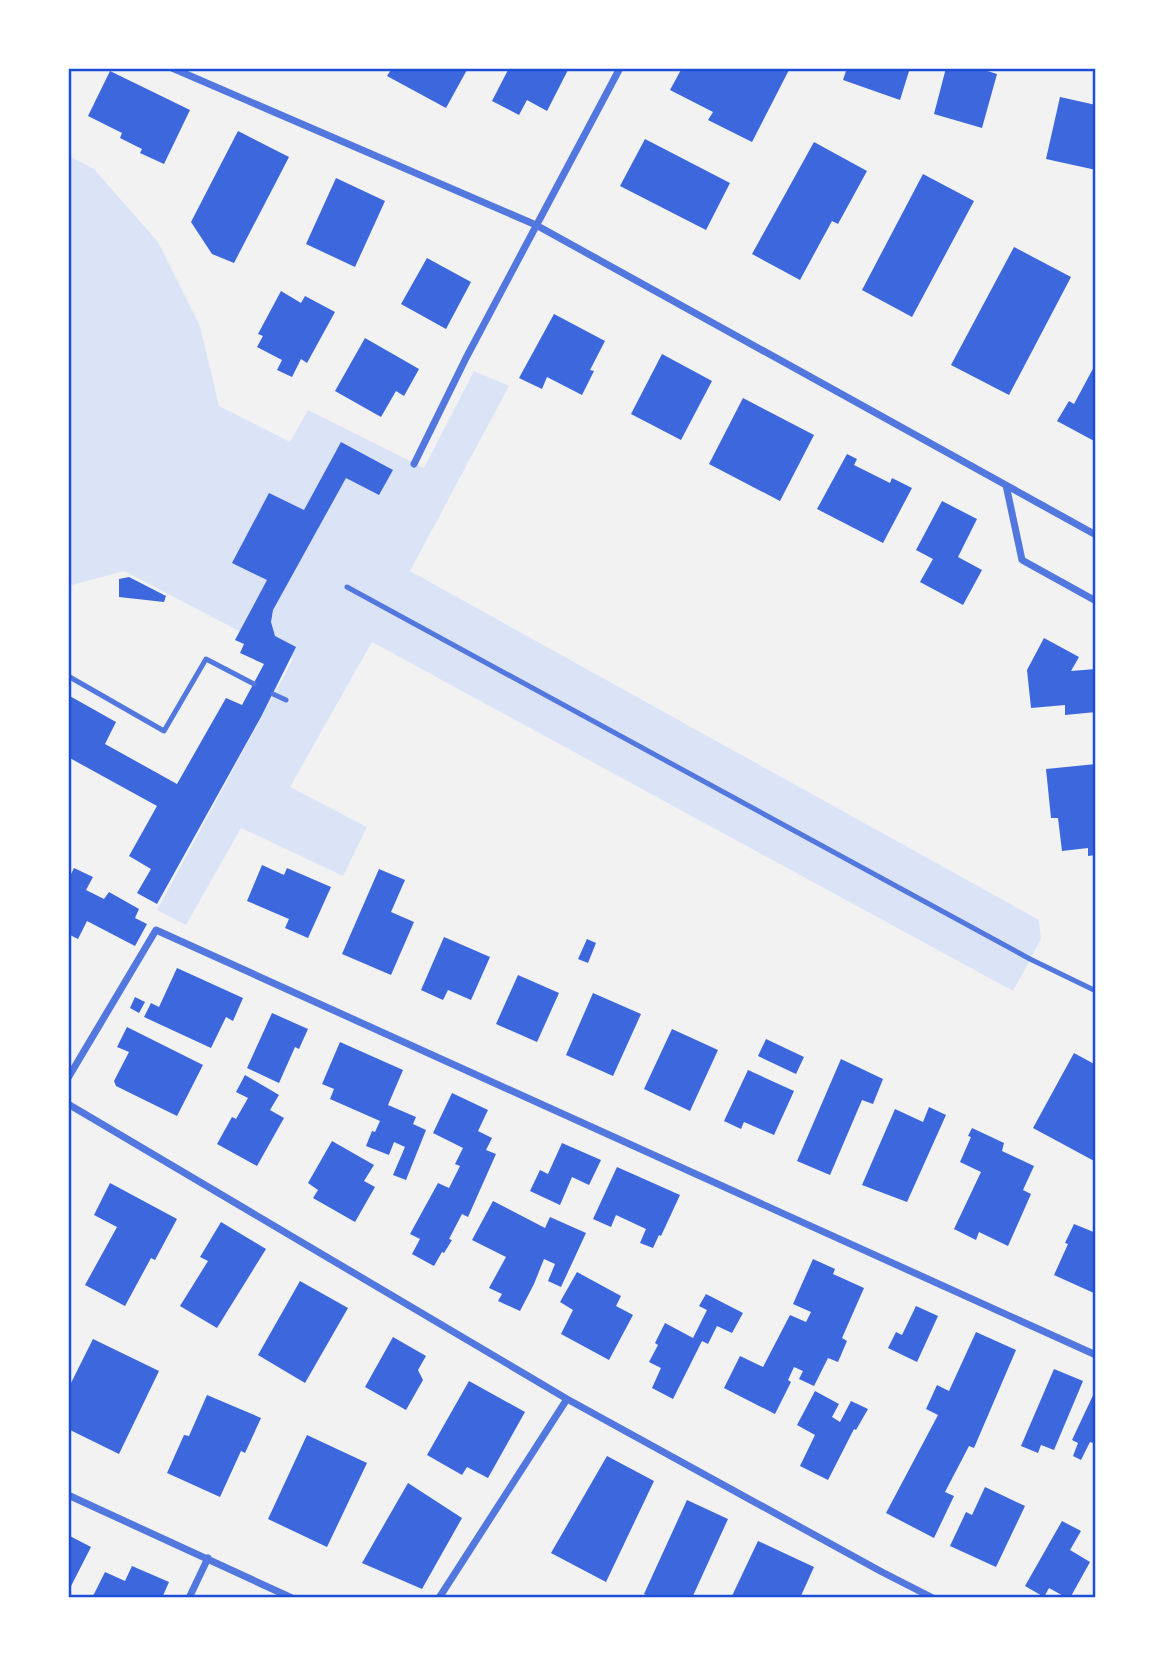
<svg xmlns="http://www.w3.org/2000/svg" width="1164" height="1666" font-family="Commissioner,sans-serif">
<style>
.green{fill:#dbe4f7}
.building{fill:#3d67dc}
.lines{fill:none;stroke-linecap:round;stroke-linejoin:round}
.service{stroke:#5277de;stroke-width:5}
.minor{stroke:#5277de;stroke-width:7}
.neatline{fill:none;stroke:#1d4ed8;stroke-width:2.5}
</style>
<rect width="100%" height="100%" fill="#f2f2f2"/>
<!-- green -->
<path class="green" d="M 68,155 L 94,169 L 158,242 L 200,326 L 219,406 L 290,442 L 308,410 L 424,468 L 474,371 L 509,386 L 410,571 L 1039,920 L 1041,939 L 1013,991 L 372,642 L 290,787 L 367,827 L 343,876 L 241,828 L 186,925 L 157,910 L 293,659 L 124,571 L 68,586 Z"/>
<!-- building -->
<path class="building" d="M 392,68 L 468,68 L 446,108 L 387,76 Z
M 509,68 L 569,68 L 547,111 L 527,100 L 519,115 L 492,101 Z
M 682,68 L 790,68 L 752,142 L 708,120 L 713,112 L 670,90 Z
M 847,68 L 910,68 L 900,100 L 843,80 Z
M 946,68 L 978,68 L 997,74 L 982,128 L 934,114 Z
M 110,71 L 190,110 L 164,164 L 140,153 L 142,149 L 120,138 L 122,133 L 88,116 Z
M 1060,97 L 1096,105 L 1096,170 L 1046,159 Z
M 238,131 L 289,157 L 234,263 L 212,254 L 191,222 Z
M 645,139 L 730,183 L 706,230 L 620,186 Z
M 814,142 L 867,171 L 838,224 L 832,221 L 800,280 L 752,254 Z
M 923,174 L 974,201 L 912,317 L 862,290 Z
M 336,178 L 385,201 L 355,267 L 306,244 Z
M 1014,247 L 1071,277 L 1009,395 L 951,365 Z
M 427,258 L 471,282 L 446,329 L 401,304 Z
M 281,291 L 301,303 L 305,296 L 335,312 L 307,363 L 301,359 L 292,377 L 277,370 L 282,360 L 257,347 L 263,336 L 258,334 Z
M 554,314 L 605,341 L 590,370 L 594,371 L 582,395 L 547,377 L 542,389 L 519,378 Z
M 365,338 L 419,369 L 404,396 L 396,391 L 381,417 L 335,391 Z
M 662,354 L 712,381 L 681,440 L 631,414 Z
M 1096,363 L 1096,442 L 1057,421 L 1069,401 L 1074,404 Z
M 743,398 L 814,435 L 780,501 L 709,464 Z
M 341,442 L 393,470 L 379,495 L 346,478 L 273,610 L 271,622 L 275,636 L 296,647 L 261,717 L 157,904 L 137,893 L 151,869 L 129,856 L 157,806 L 68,757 L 68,695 L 116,722 L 105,744 L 177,784 L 226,698 L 242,705 L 264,664 L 240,653 L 244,644 L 235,640 L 267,580 L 232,563 L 269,493 L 304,510 Z
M 847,454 L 857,459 L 854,465 L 890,483 L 892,478 L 912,488 L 883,543 L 817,509 Z
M 942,501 L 977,519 L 958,557 L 982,570 L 963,605 L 920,582 L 933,559 L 916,550 Z
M 129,577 L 166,596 L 164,602 L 119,597 L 119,579 Z
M 1044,638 L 1079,657 L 1071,671 L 1096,669 L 1096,712 L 1065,715 L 1065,705 L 1031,708 L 1027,670 Z
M 1096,764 L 1096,855 L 1088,856 L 1088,848 L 1062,851 L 1058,818 L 1051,818 L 1046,769 Z
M 262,865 L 284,875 L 287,868 L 331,887 L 308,938 L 285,928 L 289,919 L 247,901 Z
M 74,868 L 93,877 L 86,890 L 104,899 L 109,892 L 139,909 L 135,918 L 147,924 L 135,946 L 87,921 L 78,939 L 68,934 L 68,880 Z
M 379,869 L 405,880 L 391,912 L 414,922 L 391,975 L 342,954 Z
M 444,937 L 490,957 L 471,1000 L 448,990 L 443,1000 L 421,990 Z
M 587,939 L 596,943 L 588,963 L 578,959 Z
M 177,968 L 243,998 L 233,1021 L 226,1017 L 211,1048 L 144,1017 L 151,1003 L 159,1007 Z
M 518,975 L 559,993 L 537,1042 L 496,1024 Z
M 593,993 L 641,1014 L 613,1076 L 566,1055 Z
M 135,997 L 145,1002 L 139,1013 L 130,1008 Z
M 272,1013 L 308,1029 L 299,1049 L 295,1047 L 279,1083 L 247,1068 Z
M 127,1027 L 203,1065 L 177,1116 L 116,1086 L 114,1081 L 129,1052 L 117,1047 Z
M 672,1029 L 718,1050 L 690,1111 L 644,1089 Z
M 766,1039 L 804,1057 L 796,1074 L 758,1056 Z
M 340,1042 L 403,1070 L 388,1105 L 416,1117 L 413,1124 L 426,1130 L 406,1180 L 393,1175 L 405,1147 L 394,1142 L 389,1155 L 366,1146 L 372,1131 L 375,1132 L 380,1121 L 330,1099 L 334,1089 L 322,1084 Z
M 1074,1053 L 1096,1065 L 1096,1162 L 1033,1128 Z
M 841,1059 L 883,1079 L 873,1104 L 862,1100 L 830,1175 L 797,1161 Z
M 748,1070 L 794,1091 L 774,1135 L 744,1122 L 741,1129 L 724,1121 Z
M 245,1075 L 279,1095 L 270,1110 L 284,1118 L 257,1166 L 217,1144 L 232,1117 L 236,1119 L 248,1098 L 236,1092 Z
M 452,1093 L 488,1110 L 478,1131 L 492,1138 L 486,1150 L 496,1154 L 468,1217 L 462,1214 L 449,1239 L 452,1240 L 444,1253 L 442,1252 L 434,1266 L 412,1254 L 420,1239 L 410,1234 L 438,1183 L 449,1188 L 460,1166 L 455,1164 L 463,1148 L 433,1133 Z
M 929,1107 L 946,1115 L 907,1202 L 862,1185 L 895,1109 L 923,1122 Z
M 972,1128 L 1004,1143 L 1002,1151 L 1034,1166 L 1023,1190 L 1031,1194 L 1008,1246 L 979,1232 L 976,1240 L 954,1229 L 981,1172 L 960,1162 L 971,1137 L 968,1136 Z
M 332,1141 L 374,1165 L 364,1181 L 375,1187 L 355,1222 L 313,1198 L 318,1190 L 308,1183 Z
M 562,1143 L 601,1160 L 589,1185 L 572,1177 L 560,1205 L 530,1191 L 540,1170 L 548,1174 Z
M 617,1167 L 680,1195 L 661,1236 L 659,1235 L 653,1248 L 640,1243 L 646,1229 L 616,1215 L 611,1227 L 593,1219 Z
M 110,1183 L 177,1219 L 155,1260 L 151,1258 L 125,1306 L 85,1285 L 117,1227 L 94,1215 Z
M 493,1201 L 545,1228 L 550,1217 L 586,1233 L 561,1287 L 548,1281 L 555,1264 L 544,1259 L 534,1284 L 520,1311 L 498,1301 L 502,1294 L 489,1288 L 506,1257 L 472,1240 Z
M 221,1222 L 266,1249 L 217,1328 L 180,1306 L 208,1261 L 200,1257 Z
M 1074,1224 L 1096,1233 L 1096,1294 L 1054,1275 L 1068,1244 L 1065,1243 Z
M 813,1259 L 835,1269 L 833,1274 L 864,1288 L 842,1338 L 847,1341 L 838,1362 L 828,1358 L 814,1386 L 799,1379 L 803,1371 L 794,1367 L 788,1380 L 791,1382 L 775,1414 L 724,1388 L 740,1356 L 763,1367 L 790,1315 L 806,1322 L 811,1312 L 793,1304 Z
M 577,1272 L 621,1296 L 616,1306 L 633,1315 L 609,1360 L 561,1334 L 573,1310 L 560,1302 Z
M 300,1281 L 348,1308 L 305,1383 L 258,1355 Z
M 706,1294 L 743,1313 L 732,1333 L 717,1326 L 708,1344 L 702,1341 L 673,1399 L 652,1388 L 661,1368 L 649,1362 L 658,1345 L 655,1343 L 665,1323 L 693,1338 L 707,1310 L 699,1306 Z
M 916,1306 L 938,1316 L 917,1362 L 888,1348 L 896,1332 L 902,1335 Z
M 976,1332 L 1016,1350 L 974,1448 L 969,1446 L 945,1492 L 954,1496 L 934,1538 L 886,1513 L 938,1415 L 926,1409 L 937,1385 L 949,1391 Z
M 393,1337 L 426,1356 L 418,1370 L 423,1380 L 406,1410 L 365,1387 Z
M 93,1339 L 159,1371 L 119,1454 L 68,1429 L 68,1389 Z
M 1054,1369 L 1083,1381 L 1054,1450 L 1041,1445 L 1038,1453 L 1021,1446 Z
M 469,1381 L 525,1412 L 488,1478 L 467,1467 L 462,1475 L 427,1455 Z
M 1096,1389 L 1096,1444 L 1090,1442 L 1081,1460 L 1073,1456 L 1078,1443 L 1072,1440 Z
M 815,1391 L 839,1404 L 832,1417 L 840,1422 L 851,1401 L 868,1409 L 856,1430 L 854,1429 L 828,1480 L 800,1466 L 815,1435 L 797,1425 Z
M 207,1395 L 261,1418 L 245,1453 L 241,1451 L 220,1497 L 167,1473 L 184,1435 L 189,1436 Z
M 307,1435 L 367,1463 L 327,1547 L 268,1519 Z
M 607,1456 L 654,1481 L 606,1582 L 551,1553 Z
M 408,1483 L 462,1518 L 422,1589 L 362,1563 Z
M 985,1487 L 1025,1506 L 996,1567 L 950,1546 L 966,1512 L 972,1515 Z
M 687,1500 L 728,1519 L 692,1598 L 652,1598 L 644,1594 Z
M 1062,1521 L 1081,1531 L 1070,1550 L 1090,1562 L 1070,1598 L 1067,1598 L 1049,1588 L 1044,1597 L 1025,1586 Z
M 68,1535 L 91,1547 L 68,1592 Z
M 758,1541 L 814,1567 L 800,1598 L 731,1598 Z
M 132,1566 L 169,1582 L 162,1598 L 92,1598 L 105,1572 L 125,1581 Z"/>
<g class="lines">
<!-- service -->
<path class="service" d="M 347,587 L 1030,959 L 1096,991
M 68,676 L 164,731 L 206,659 L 254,684
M 273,694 L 286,700"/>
<!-- minor -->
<path class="minor" d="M 172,68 L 536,225 L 1096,535
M 414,464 L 466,358 L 620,68
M 1006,485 L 1022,560 L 1096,601
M 68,1078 L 156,930 L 1096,1355
M 68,1104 L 567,1399 L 882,1572 L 933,1598
M 68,1495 L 292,1598
M 189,1598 L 208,1558
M 439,1598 L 567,1399"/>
</g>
<!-- border -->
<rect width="1164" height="1666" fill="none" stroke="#ffffff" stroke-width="140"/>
<rect x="70" y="70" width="1024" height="1526" class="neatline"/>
</svg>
